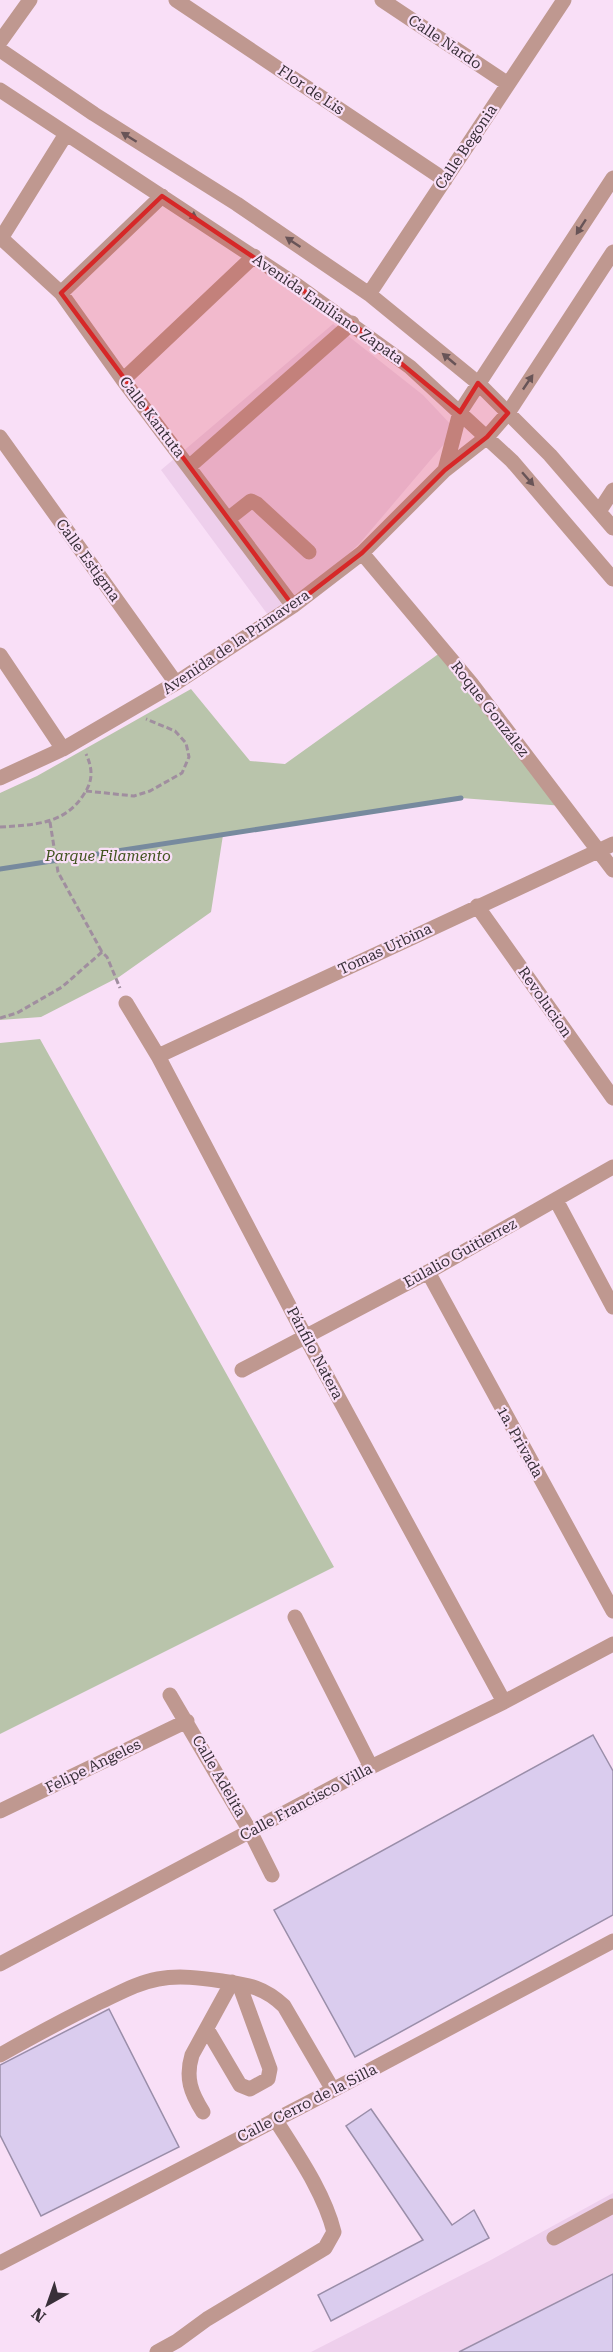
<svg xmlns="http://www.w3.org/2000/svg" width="613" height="2352" font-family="'Roboto Serif',serif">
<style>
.built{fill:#eecfec}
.green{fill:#b9c4ab}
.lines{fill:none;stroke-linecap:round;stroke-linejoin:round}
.stream{stroke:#778a9e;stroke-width:5}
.building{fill:#daccee;stroke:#9a8ea9;stroke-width:1.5}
.path{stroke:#a08e9f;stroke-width:3;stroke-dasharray:6 3;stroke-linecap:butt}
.minor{stroke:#bf9890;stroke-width:15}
.oneway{fill:#685457}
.marked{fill:#d62828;fill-opacity:0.2;stroke:#d62828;stroke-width:4.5;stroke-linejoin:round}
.labels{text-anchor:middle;stroke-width:4.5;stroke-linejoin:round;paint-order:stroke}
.street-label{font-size:15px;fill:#393039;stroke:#f9dff7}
.park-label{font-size:15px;font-style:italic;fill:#425420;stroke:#f9dff7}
</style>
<rect width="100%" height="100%" fill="#f9dff7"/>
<!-- built -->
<path class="built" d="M 333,324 L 423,395 L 456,430 L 360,543 L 343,559 L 268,615 L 161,470 Z
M 613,2193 L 613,2352 L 311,2352 L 489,2261 Z"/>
<!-- green -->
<path class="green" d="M 444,650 L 564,806 L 461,798 L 223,835 L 211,912 L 119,977 L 41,1017 L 0,1020 L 0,793 L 37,776 L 191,689 L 250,761 L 285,764 Z
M 40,1039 L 334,1567 L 0,1734 L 0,1043 Z"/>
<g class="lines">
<!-- stream -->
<path class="stream" d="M 0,869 L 461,798"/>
</g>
<!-- building -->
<path class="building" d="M 593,1735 L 613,1771 L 613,1915 L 355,2057 L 274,1910 Z
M 109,2009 L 179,2147 L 41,2216 L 0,2135 L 0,2065 Z
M 371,2109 L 452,2225 L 474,2210 L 489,2238 L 331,2321 L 318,2295 L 423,2240 L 346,2126 Z
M 613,2274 L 613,2352 L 459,2352 Z"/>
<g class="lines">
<!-- path -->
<path class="path" d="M 86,791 L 134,796 L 150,791 L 182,773 L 189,757 L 186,743 L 175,731 L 146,719
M 50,822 L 58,872 L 102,952
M 0,827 C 32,825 65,825 84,794 C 93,781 93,769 86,754
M 0,1018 L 17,1013 L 62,987 L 102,952 L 107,957 L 120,988"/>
<!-- minor -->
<path class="minor" d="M 176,0 L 445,180
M 382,0 L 508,84
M 0,42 L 30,0
M 0,50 L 94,114 L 237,204 L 369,294 L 478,383 L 550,455 L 613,528
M 0,90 L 298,286 L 410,367 L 512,461 L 613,579
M 0,237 L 61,293 L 123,380 L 293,606
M 0,240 L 66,134
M 61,293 L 162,196
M 369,294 L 564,0
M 123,380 L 254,256
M 0,437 L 176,683
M 190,466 L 352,323
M 445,470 L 460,412 L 613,178
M 600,510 L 613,490
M 228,519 L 251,501 L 257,504 L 309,552
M 362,553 L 471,683 L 613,870
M 0,655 L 63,749
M 0,778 L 63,749 L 176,683 L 293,606 L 362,553 L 445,470 L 487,437 L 508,413 L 613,252
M 477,906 L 613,1098
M 126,1003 L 158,1056 L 305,1336 L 504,1702
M 158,1056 L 613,844
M 556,1200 L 613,1307
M 428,1272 L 613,1611
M 242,1370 L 428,1272 L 613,1167
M 295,1617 L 371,1767
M 170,1695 L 250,1831 L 272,1875
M 0,1811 L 187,1721
M 0,1964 L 371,1767 L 504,1702 L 613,1644
M 207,2029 L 240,2085 L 250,2089 L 268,2079 L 270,2069 L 239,1984
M 0,2055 C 32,2037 65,2019 98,2003 C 118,1994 136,1983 158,1979 C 179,1975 201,1978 222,1981 C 249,1985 264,1987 284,2006 L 333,2090
M 203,2112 C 191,2093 185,2078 192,2055 L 232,1982
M 554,2238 L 613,2206
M 0,2263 L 333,2090 L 613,1941
M 157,2352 L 177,2341 L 207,2319 L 325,2248 L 334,2232 C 324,2192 297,2154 275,2119"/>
</g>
<!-- one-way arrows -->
<defs><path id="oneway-solid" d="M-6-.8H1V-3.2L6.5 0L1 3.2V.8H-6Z" transform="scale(1.5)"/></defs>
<g class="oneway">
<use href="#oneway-solid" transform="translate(129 137) rotate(-148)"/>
<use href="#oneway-solid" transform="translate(190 214) rotate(33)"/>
<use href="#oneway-solid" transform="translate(581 227) rotate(123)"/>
<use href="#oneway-solid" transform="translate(293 242) rotate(-146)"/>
<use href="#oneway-solid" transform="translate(449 359) rotate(-140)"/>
<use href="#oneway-solid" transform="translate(528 382) rotate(-56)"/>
<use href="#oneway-solid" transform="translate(528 479) rotate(49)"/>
</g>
<!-- marked area -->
<path class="marked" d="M 162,196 L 352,323 L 460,412 L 478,383 L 508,413 L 487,437 L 445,470 L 362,553 L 293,606 L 61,293 Z"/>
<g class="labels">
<!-- street labels -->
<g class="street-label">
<text transform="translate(445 42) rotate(34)" y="5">Calle Nardo</text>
<text transform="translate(311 90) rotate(34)" y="5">Flor de Lis</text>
<text transform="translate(466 147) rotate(-56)" y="5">Calle Begonia</text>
<text transform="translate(328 309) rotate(35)" y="5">Avenida Emiliano Zapata</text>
<text transform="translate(152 417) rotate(53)" y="5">Calle Kantuta</text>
<text transform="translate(88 560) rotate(54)" y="5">Calle Estigma</text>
<text transform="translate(236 642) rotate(-34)" y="5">Avenida de la Primavera</text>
<text transform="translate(490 709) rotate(52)" y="5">Roque González</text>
<text transform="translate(385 949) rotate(-25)" y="5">Tomas Urbina</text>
<text transform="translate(545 1002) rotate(55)" y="5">Revolucion</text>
<text transform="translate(460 1253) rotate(-29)" y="5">Eulalio Guitierrez</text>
<text transform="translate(315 1353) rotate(62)" y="5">Pánfilo Natera</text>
<text transform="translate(520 1442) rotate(61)" y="5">1a. Privada</text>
<text transform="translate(93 1766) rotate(-26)" y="5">Felipe Angeles</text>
<text transform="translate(219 1776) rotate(60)" y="5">Calle Adelita</text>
<text transform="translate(306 1802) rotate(-28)" y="5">Calle Francisco Villa</text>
<text transform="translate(307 2103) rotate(-27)" y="5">Calle Cerro de la Silla</text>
</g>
<!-- park labels -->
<g class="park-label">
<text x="108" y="861">Parque Filamento</text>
</g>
</g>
<!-- north arrow -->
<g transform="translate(48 2304) rotate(220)" stroke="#f9dff7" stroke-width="4.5" paint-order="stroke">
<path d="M0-4.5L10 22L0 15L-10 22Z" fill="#393039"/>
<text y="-9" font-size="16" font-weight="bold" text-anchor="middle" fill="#393039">N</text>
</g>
</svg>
